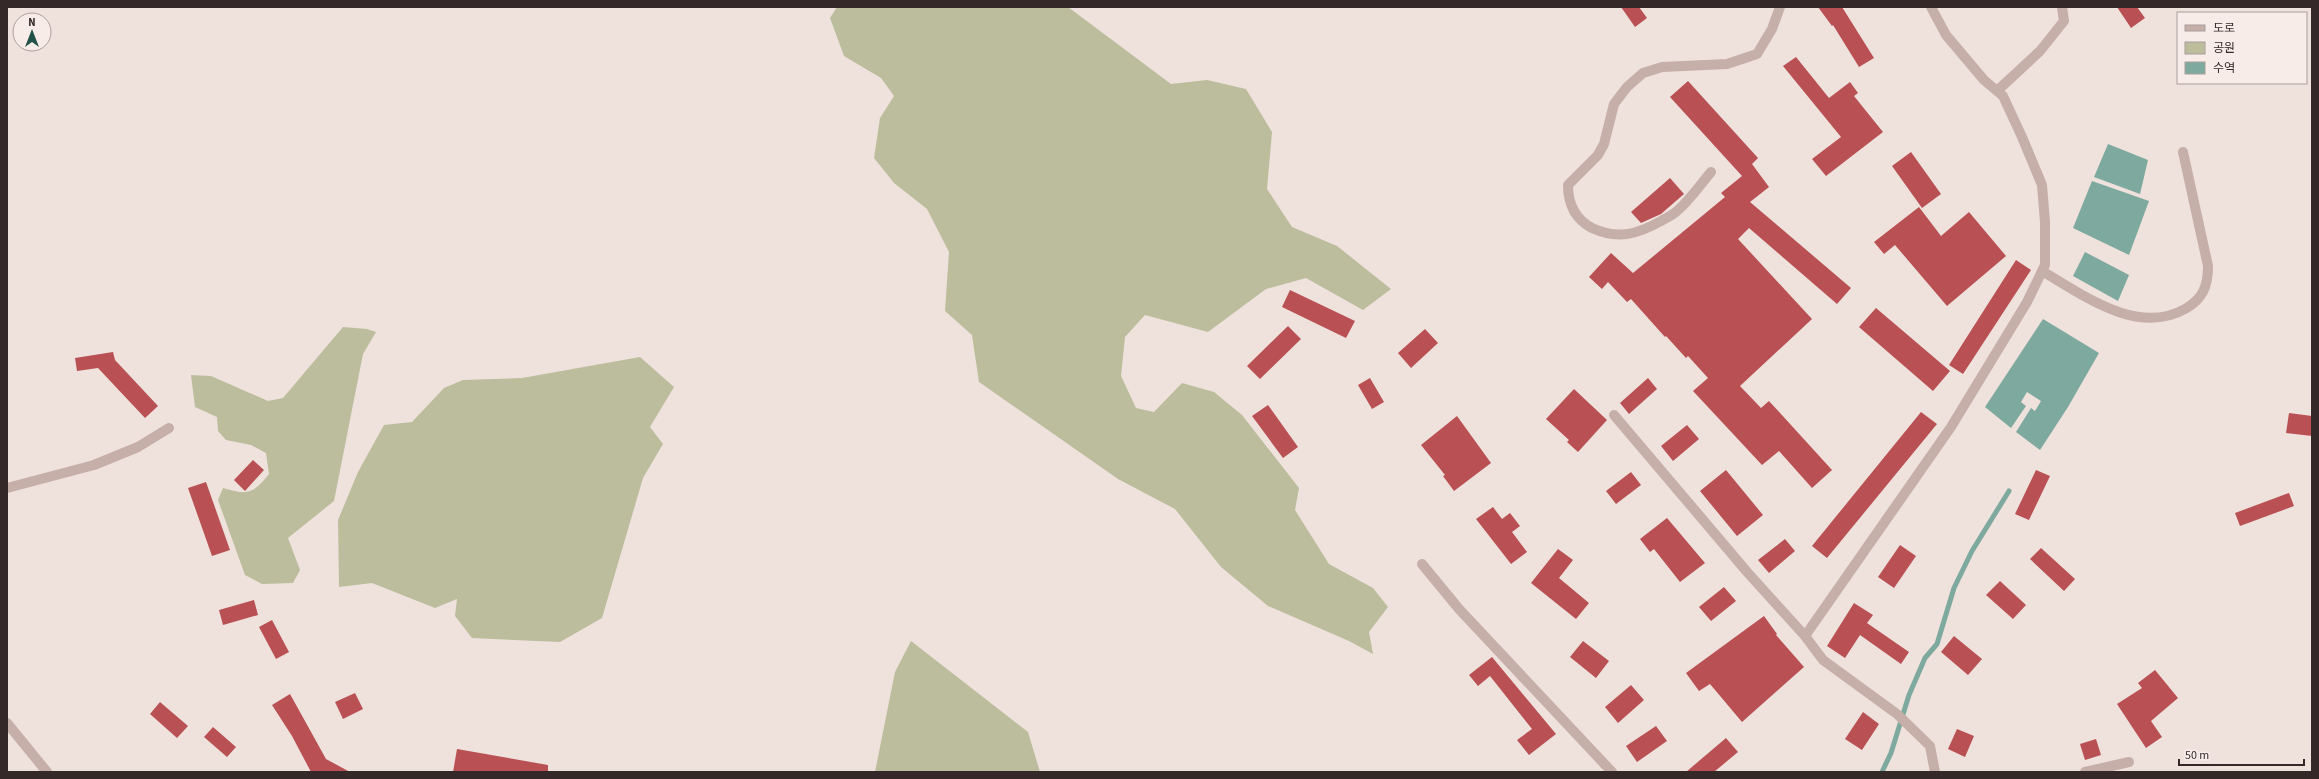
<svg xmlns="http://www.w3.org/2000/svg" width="2319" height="779" font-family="'Source Sans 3','Noto Sans KR',sans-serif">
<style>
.green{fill:#bbbd9d}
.water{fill:#7ea99f}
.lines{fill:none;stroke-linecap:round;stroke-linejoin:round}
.stream{stroke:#7ea99f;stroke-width:5}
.building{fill:#b95053}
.street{stroke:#c6aea9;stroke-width:10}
</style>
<rect width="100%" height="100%" fill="#efe1dc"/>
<!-- green -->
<path class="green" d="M 837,7 L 1068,7 L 1171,84 L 1207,80 L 1246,89 L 1272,132 L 1267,189 L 1292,227 L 1337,246 L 1391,289 L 1363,310 L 1306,278 L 1266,289 L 1208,332 L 1145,315 L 1125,337 L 1121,376 L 1136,408 L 1154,412 L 1182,383 L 1214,392 L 1242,415 L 1299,488 L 1295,510 L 1329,564 L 1373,588 L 1388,607 L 1369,632 L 1373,654 L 1349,641 L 1268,606 L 1221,567 L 1175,509 L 1118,479 L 979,382 L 972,335 L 945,311 L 949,252 L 927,209 L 894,183 L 874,158 L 880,118 L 894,96 L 881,78 L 844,56 L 830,18 Z
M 343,327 L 367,329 L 376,332 L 363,354 L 334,501 L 288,538 L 300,570 L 293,583 L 262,584 L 245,575 L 218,500 L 223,488 C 248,495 252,495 269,474 L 266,453 L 251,445 L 226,440 L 218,431 L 217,417 L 195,407 L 191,375 L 211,376 L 268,401 L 283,398 Z
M 640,357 L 674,387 L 650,427 L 663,444 L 643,478 L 602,618 L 560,642 L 472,638 L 455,616 L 457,599 L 435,608 L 372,583 L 339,587 L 338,520 L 358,472 L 384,425 L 412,422 L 444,388 L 463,380 L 522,378 Z
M 911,641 L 1028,732 L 1040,772 L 875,772 L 895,672 Z"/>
<!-- water -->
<path class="water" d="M 2108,144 L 2148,160 L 2140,194 L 2094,177 Z
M 2092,181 L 2149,201 L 2129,255 L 2073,228 Z
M 2085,252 L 2129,275 L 2118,301 L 2073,276 Z
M 2043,319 L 2099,353 L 2068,407 L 2040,450 L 2016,432 L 2031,408 L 2035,411 L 2041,401 L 2027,392 L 2021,402 L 2026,406 L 2011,428 L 1985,407 Z"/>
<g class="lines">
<!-- stream -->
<path class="stream" d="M 1882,772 L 1891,753 L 1909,695 L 1925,658 L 1937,644 L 1954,588 L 1972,551 L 2009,491"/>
</g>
<!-- building -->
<path class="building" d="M 1621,7 L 1639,7 L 1647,18 L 1635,27 Z
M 1818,7 L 1842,7 L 1874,58 L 1859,67 L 1833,25 L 1832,26 Z
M 2117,7 L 2137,7 L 2145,18 L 2131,28 Z
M 1796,57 L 1829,98 L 1850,82 L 1858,93 L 1854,96 L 1883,132 L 1826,176 L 1812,159 L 1841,137 L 1783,66 Z
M 1688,81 L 1758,158 L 1752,164 L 1769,187 L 1750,202 L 1851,288 L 1837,304 L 1749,228 L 1738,239 L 1812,319 L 1740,386 L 1761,408 L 1769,401 L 1832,470 L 1812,488 L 1779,451 L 1762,465 L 1693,391 L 1708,378 L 1688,356 L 1686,358 L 1666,336 L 1665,337 L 1631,299 L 1627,302 L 1608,282 L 1602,289 L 1589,277 L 1611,253 L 1633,273 L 1725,197 L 1721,193 L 1742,176 L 1670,97 Z
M 1911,152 L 1941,194 L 1922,208 L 1892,166 Z
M 1670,178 L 1684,194 L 1661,214 L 1641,223 L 1631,212 Z
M 1919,207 L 1941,236 L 1969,212 L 2006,256 L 1947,306 L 1895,245 L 1884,254 L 1874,242 Z
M 2016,260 L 2031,270 L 1963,374 L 1949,365 Z
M 1290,290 L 1355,321 L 1346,338 L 1282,307 Z
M 1876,308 L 1950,371 L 1933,391 L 1859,327 Z
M 1288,326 L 1301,339 L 1260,379 L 1247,366 Z
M 1425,329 L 1438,343 L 1411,368 L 1398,353 Z
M 113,352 L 115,360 L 158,406 L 145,418 L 98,368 L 77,371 L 75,358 Z
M 1370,378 L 1384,402 L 1372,409 L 1358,385 Z
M 1648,378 L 1657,389 L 1629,414 L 1620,403 Z
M 1574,389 L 1607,420 L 1578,452 L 1567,442 L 1569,440 L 1546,419 Z
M 1268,405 L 1298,447 L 1283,458 L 1252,416 Z
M 1921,412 L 1937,424 L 1827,558 L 1812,546 Z
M 2289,413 L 2312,416 L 2312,436 L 2286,433 Z
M 1457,416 L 1491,463 L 1454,491 L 1443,476 L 1445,475 L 1421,445 Z
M 1687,425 L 1699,439 L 1673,461 L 1661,446 Z
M 253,460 L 264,470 L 245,491 L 234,480 Z
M 1726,470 L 1763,515 L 1737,536 L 1700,491 Z
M 2036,470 L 2050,476 L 2029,520 L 2015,514 Z
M 1631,472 L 1641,485 L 1616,504 L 1606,491 Z
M 206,482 L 230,550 L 212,556 L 188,488 Z
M 2289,493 L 2294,506 L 2240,526 L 2235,513 Z
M 1493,507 L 1502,519 L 1510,513 L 1520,526 L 1512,532 L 1527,552 L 1511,564 L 1476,519 Z
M 1667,518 L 1705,563 L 1680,582 L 1654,549 L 1650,552 L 1640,539 Z
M 1785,539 L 1795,551 L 1769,573 L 1758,560 Z
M 1900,545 L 1916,556 L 1894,588 L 1878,577 Z
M 2041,548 L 2075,579 L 2064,591 L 2030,559 Z
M 1558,549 L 1573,560 L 1559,578 L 1589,603 L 1576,619 L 1531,583 Z
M 2000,581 L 2026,605 L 2013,619 L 1986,595 Z
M 1724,587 L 1736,601 L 1711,621 L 1699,607 Z
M 254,600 L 258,615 L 223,625 L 219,610 Z
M 1854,603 L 1873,615 L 1867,623 L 1909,652 L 1901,664 L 1860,635 L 1845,658 L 1827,646 Z
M 1764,616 L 1777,634 L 1776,635 L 1804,667 L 1742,722 L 1710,684 L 1699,691 L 1686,673 Z
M 272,620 L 289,652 L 276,659 L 259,627 Z
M 1954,636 L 1982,659 L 1968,675 L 1941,652 Z
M 1583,641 L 1609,661 L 1596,678 L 1570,657 Z
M 1492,657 L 1556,734 L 1529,755 L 1517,740 L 1532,729 L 1490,676 L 1478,686 L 1469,675 Z
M 2155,670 L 2178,698 L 2151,721 L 2162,737 L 2146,748 L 2117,704 L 2142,688 L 2138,683 Z
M 1631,685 L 1644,700 L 1618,723 L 1605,707 Z
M 355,693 L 363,709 L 343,719 L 335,702 Z
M 290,694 L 326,759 L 350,772 L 311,772 L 292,736 L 272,705 Z
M 160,702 L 188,726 L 177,738 L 150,714 Z
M 1863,712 L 1879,724 L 1862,750 L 1845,739 Z
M 1656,726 L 1667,741 L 1637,762 L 1626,746 Z
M 213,727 L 236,747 L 227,757 L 204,737 Z
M 1957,729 L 1974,736 L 1965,757 L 1948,749 Z
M 1726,738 L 1738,752 L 1714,772 L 1686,772 Z
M 2096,739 L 2101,755 L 2085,760 L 2080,744 Z
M 457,749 L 548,765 L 548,772 L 453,772 Z"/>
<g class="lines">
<!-- street -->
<path class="street" d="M 1997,91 L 2040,51 L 2064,21 L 2062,7
M 1711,172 C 1700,185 1690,200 1677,211 C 1673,215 1666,218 1661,221 C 1638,234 1618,240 1592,228 C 1575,219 1568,203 1568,185 L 1598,155 L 1604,144 L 1614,104 L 1627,87 L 1643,73 L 1662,67 L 1727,64 L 1757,54 L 1772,29 L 1780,7
M 2042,271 C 2083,295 2137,336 2185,309 C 2203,299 2208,286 2208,266 L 2183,152
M 1614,415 L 1748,573 L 1805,636 L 1823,660 L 1897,714 L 1930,746 L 1935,772
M 7,488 L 94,465 L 138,447 L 169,428
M 1422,564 L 1459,609 L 1612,772
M 1805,636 L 1951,427 L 2027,302 L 2045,265 L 2045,222 L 2042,185 L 2022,137 L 2003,96 L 1984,80 L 1946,35 L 1931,7
M 7,723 L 47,772
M 2085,772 L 2129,762"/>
</g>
<!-- border -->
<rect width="2319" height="779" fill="none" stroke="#342928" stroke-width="16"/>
<!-- legend -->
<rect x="2177" y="12" width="130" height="72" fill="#f7ece8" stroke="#a99e9b"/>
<rect x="2185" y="25" width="20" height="6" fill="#c6aea9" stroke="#a99e9b"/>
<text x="2213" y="32" font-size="12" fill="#342928">도로</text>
<rect x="2185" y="42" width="20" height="12" fill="#bbbd9d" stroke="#a99e9b"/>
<text x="2213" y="52" font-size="12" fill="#342928">공원</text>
<rect x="2185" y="62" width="20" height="12" fill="#7ea99f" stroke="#a99e9b"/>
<text x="2213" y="72" font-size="12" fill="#342928">수역</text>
<!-- north arrow -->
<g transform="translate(32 32)"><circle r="19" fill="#f7ece8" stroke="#a99e9b"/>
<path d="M0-3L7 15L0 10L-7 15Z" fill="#225147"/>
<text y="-6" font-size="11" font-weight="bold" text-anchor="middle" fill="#342928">N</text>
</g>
<!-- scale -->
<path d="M2179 759v6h125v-6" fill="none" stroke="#342928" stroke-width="2"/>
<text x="2185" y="759" font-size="12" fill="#342928" stroke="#f7ece8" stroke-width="3" paint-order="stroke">50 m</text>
</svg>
